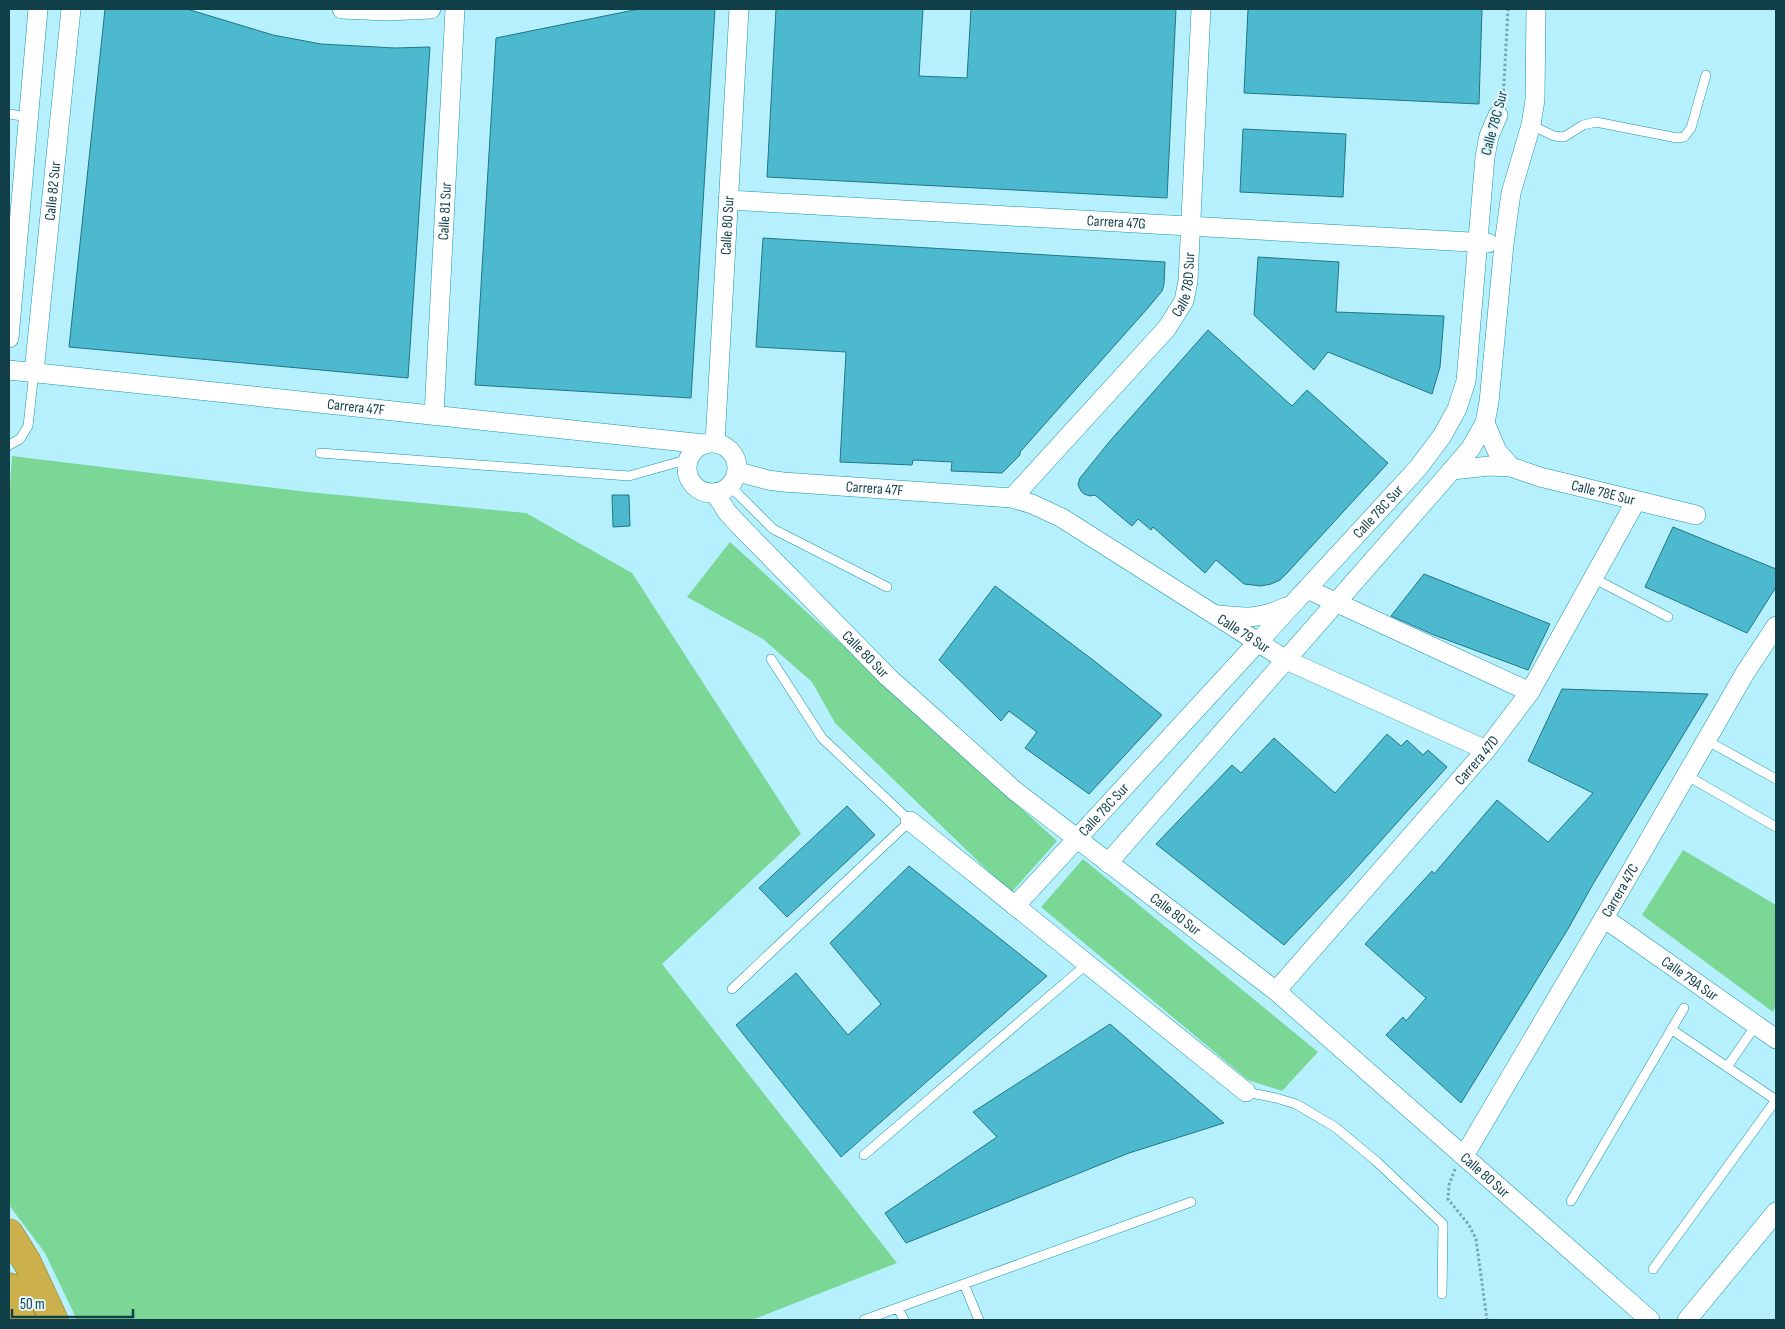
<svg xmlns="http://www.w3.org/2000/svg" width="1785" height="1329" font-family="'Sofia Sans Condensed',sans-serif">
<style>
.green{fill:#7ad795}
.building{fill:#4db9ce;stroke:#207686}
.lines{fill:none;stroke-linecap:round;stroke-linejoin:round}
.service-casing{stroke:#1b95a9;stroke-width:10}
.minor-casing{stroke:#1b95a9;stroke-width:20}
.trunk-casing{stroke:#827c2d;stroke-width:29}
.path{stroke:#72a7b3;stroke-width:3;stroke-dasharray:2.5 2.5;stroke-linecap:butt}
.service{stroke:#fff;stroke-width:9}
.minor{stroke:#fff;stroke-width:19}
.trunk{stroke:#ccb04c;stroke-width:28}
.labels{text-anchor:middle;stroke-width:4;stroke-linejoin:round;paint-order:stroke}
.street-label{font-size:15px;fill:#113f48;stroke:#e3f6fa}
</style>
<rect width="100%" height="100%" fill="#b6f0fd"/>
<!-- green -->
<path class="green" d="M 12,456 L 308,492 L 526,513 L 632,573 L 801,834 L 662,964 L 897,1263 L 752,1320 L 77,1320 L 45,1253 L 9,1205 L 9,500 Z
M 730,542 L 1057,841 L 1011,893 L 835,723 L 812,682 L 763,639 L 687,597 Z
M 1683,850 L 1776,905 L 1776,1005 L 1773,1012 L 1642,915 Z
M 1083,859 L 1318,1052 L 1282,1091 L 1248,1080 L 1041,907 Z"/>
<!-- building -->
<path class="building" d="M 105,9 L 187,9 L 273,35 L 321,44 L 395,48 L 430,47 L 408,378 L 69,347 Z
M 639,9 L 715,9 L 691,398 L 475,385 L 496,38 Z
M 776,9 L 923,9 L 919,76 L 967,78 L 971,9 L 1176,9 L 1167,198 L 767,177 Z
M 1248,9 L 1482,9 L 1479,104 L 1244,93 Z
M 1243,129 L 1346,134 L 1343,197 L 1240,192 Z
M 763,238 L 1165,262 L 1164,284 L 1162,291 L 1147,309 L 1020,452 L 1020,455 L 1002,473 L 951,471 L 952,462 L 913,460 L 912,465 L 840,462 L 846,352 L 756,347 Z
M 1258,257 L 1339,262 L 1336,312 L 1444,316 L 1440,367 L 1432,394 L 1328,352 L 1314,370 L 1254,315 Z
M 1208,330 L 1292,406 L 1307,390 L 1388,463 L 1288,572 L 1280,580 L 1271,584 L 1261,586 L 1244,584 L 1216,560 L 1205,573 L 1153,527 L 1151,530 L 1138,519 L 1132,526 L 1095,495 L 1090,496 L 1084,494 L 1081,491 L 1078,485 L 1080,478 L 1110,441 Z
M 612,495 L 629,495 L 630,526 L 613,527 Z
M 1673,527 L 1776,569 L 1776,587 L 1747,633 L 1645,587 Z
M 1424,574 L 1550,624 L 1528,670 L 1434,635 L 1391,616 Z
M 995,586 L 1093,660 L 1162,715 L 1089,794 L 1025,748 L 1037,732 L 1009,711 L 1001,721 L 939,660 Z
M 1562,689 L 1708,694 L 1593,884 L 1568,929 L 1461,1103 L 1386,1035 L 1403,1017 L 1406,1021 L 1426,998 L 1365,944 L 1432,871 L 1434,874 L 1497,800 L 1548,842 L 1593,793 L 1528,761 Z
M 1387,734 L 1401,746 L 1407,740 L 1423,755 L 1428,750 L 1447,767 L 1351,874 L 1284,945 L 1156,844 L 1232,765 L 1241,773 L 1274,738 L 1335,793 Z
M 847,806 L 875,835 L 787,917 L 759,888 Z
M 909,866 L 1047,976 L 841,1157 L 736,1025 L 796,973 L 848,1035 L 881,1004 L 830,943 Z
M 1110,1024 L 1224,1123 L 1129,1153 L 906,1243 L 885,1213 L 997,1137 L 973,1112 Z"/>
<g class="lines">
<!-- service casing -->
<g class="service-casing">
<path id="service" d="M 9,114 L 29,117
M 1531,125 L 1554,136 L 1564,137 L 1583,125 L 1596,122 L 1677,138 L 1684,137 L 1691,128 L 1706,75
M 9,445 L 20,439 L 28,426 L 34,372
M 320,453 L 629,476 L 689,459
M 730,486 L 773,529 L 887,587
M 1593,578 L 1668,617
M 1706,740 L 1776,779
M 1686,775 L 1776,827
M 732,989 L 910,821 L 822,738 L 771,659
M 1671,1029 L 1776,1100
M 1727,1067 L 1756,1025
M 1246,1092 L 1276,1098 L 1296,1104 L 1335,1127 L 1376,1161 L 1443,1224 L 1442,1294
M 864,1155 L 1087,964
M 1571,1201 L 1684,1008
M 1653,1269 L 1776,1100
M 964,1284 L 979,1320
M 898,1308 L 904,1320
M 864,1320 L 1191,1202"/>
</g>
<!-- minor casing -->
<g class="minor-casing">
<g id="minor">
<path d="M 342,9 L 387,11 L 431,9"/>
<path id="s1" d="M 728,200 L 1488,243"/>
<path d="M 9,338 L 38,9"/>
<path id="s2" d="M 9,370 L 704,444"/>
<path id="s3" d="M 34,372 L 71,9"/>
<path id="s4" d="M 434,415 L 455,9"/>
<path d="M 1485,423 L 1497,451 L 1511,467"/>
<circle cx="712" cy="468" r="25"/>
<path id="s5" d="M 715,443 L 739,9"/>
<path id="s6" d="M 1452,470 L 1489,466 L 1511,467 L 1540,477 L 1696,515"/>
<path id="s7" d="M 738,472 L 768,480 L 783,482 L 1012,498 L 1032,504 L 1062,518 L 1286,660 L 1486,750"/>
<path id="s8" d="M 715,493 L 727,512 L 739,525 L 888,677 L 1015,791 L 1276,991 L 1650,1320"/>
<path id="s9" d="M 1012,498 L 1167,328 L 1184,301 L 1188,281 L 1201,9"/>
<path d="M 1307,589 L 1530,692"/>
<path d="M 1218,615 C 1246,618 1260,619 1286,607"/>
<path d="M 910,821 L 1246,1092"/>
<path d="M 1108,863 L 1439,485 L 1471,448 L 1485,423 L 1489,402 L 1504,244 L 1511,193 L 1531,125 L 1535,100 L 1536,9"/>
<path id="s10" d="M 1015,906 L 1418,468 L 1442,436 L 1457,409 L 1466,381 L 1485,157 L 1489,136 L 1498,115"/>
<path id="s11" d="M 1604,918 L 1776,1039"/>
<path id="s12" d="M 1276,991 L 1486,750 L 1530,692 L 1636,501"/>
<path id="s13" d="M 1464,1156 L 1604,918 L 1745,673 L 1776,626"/>
<path d="M 1687,1320 L 1776,1212"/>
</g>
</g>
<!-- trunk casing -->
<g class="trunk-casing">
<path id="trunk" d="M 9,1233 L 27,1262 L 54,1320
M 9,1287 L 22,1320"/>
</g>
<!-- path -->
<path class="path" d="M 1503,101 L 1508,9
M 1455,1169 L 1449,1185 L 1448,1199 L 1469,1225 L 1476,1239 L 1487,1320"/>
<!-- service -->
<use href="#service" class="service"/>
<!-- minor -->
<use href="#minor" class="minor"/>
<!-- trunk -->
<use href="#trunk" class="trunk"/>
</g>
<g class="labels">
<!-- street labels -->
<g class="street-label">
<text transform="translate(1494 123) rotate(-75)" y="5">Calle 78C Sur</text>
<text dy="5" stroke="none"><textPath href="#s3" startOffset="182">Calle 82 Sur</textPath></text>
<text dy="5" stroke="none"><textPath href="#s4" startOffset="204">Calle 81 Sur</textPath></text>
<text dy="5" stroke="none"><textPath href="#s1" startOffset="389">Carrera 47G</textPath></text>
<text dy="5" stroke="none"><textPath href="#s5" startOffset="218">Calle 80 Sur</textPath></text>
<text dy="5" stroke="none"><textPath href="#s9" startOffset="278">Calle 78D Sur</textPath></text>
<text dy="5" stroke="none"><textPath href="#s2" startOffset="349">Carrera 47F</textPath></text>
<text dy="5" stroke="none"><textPath href="#s7" startOffset="138">Carrera 47F</textPath></text>
<text dy="5" stroke="none"><textPath href="#s6" startOffset="155">Calle 78E Sur</textPath></text>
<text dy="5" stroke="none"><textPath href="#s10" startOffset="536">Calle 78C Sur</textPath></text>
<text dy="5" stroke="none"><textPath href="#s7" startOffset="545">Calle 79 Sur</textPath></text>
<text dy="5" stroke="none"><textPath href="#s8" startOffset="221">Calle 80 Sur</textPath></text>
<text dy="5" stroke="none"><textPath href="#s12" startOffset="306">Carrera 47D</textPath></text>
<text dy="5" stroke="none"><textPath href="#s10" startOffset="131">Calle 78C Sur</textPath></text>
<text dy="5" stroke="none"><textPath href="#s13" startOffset="308">Carrera 47C</textPath></text>
<text dy="5" stroke="none"><textPath href="#s8" startOffset="626">Calle 80 Sur</textPath></text>
<text dy="5" stroke="none"><textPath href="#s11" startOffset="105">Calle 79A Sur</textPath></text>
<text dy="5" stroke="none"><textPath href="#s8" startOffset="1031">Calle 80 Sur</textPath></text>
</g>
</g>
<!-- border -->
<rect width="1785" height="1329" fill="none" stroke="#113f48" stroke-width="20"/>
<!-- scale -->
<path d="M12 1309v8h121v-8" fill="none" stroke="#113f48" stroke-width="2.5"/>
<text x="20" y="1309" font-size="15" fill="#113f48" stroke="#e3f6fa" stroke-width="4" paint-order="stroke">50 m</text>
</svg>
